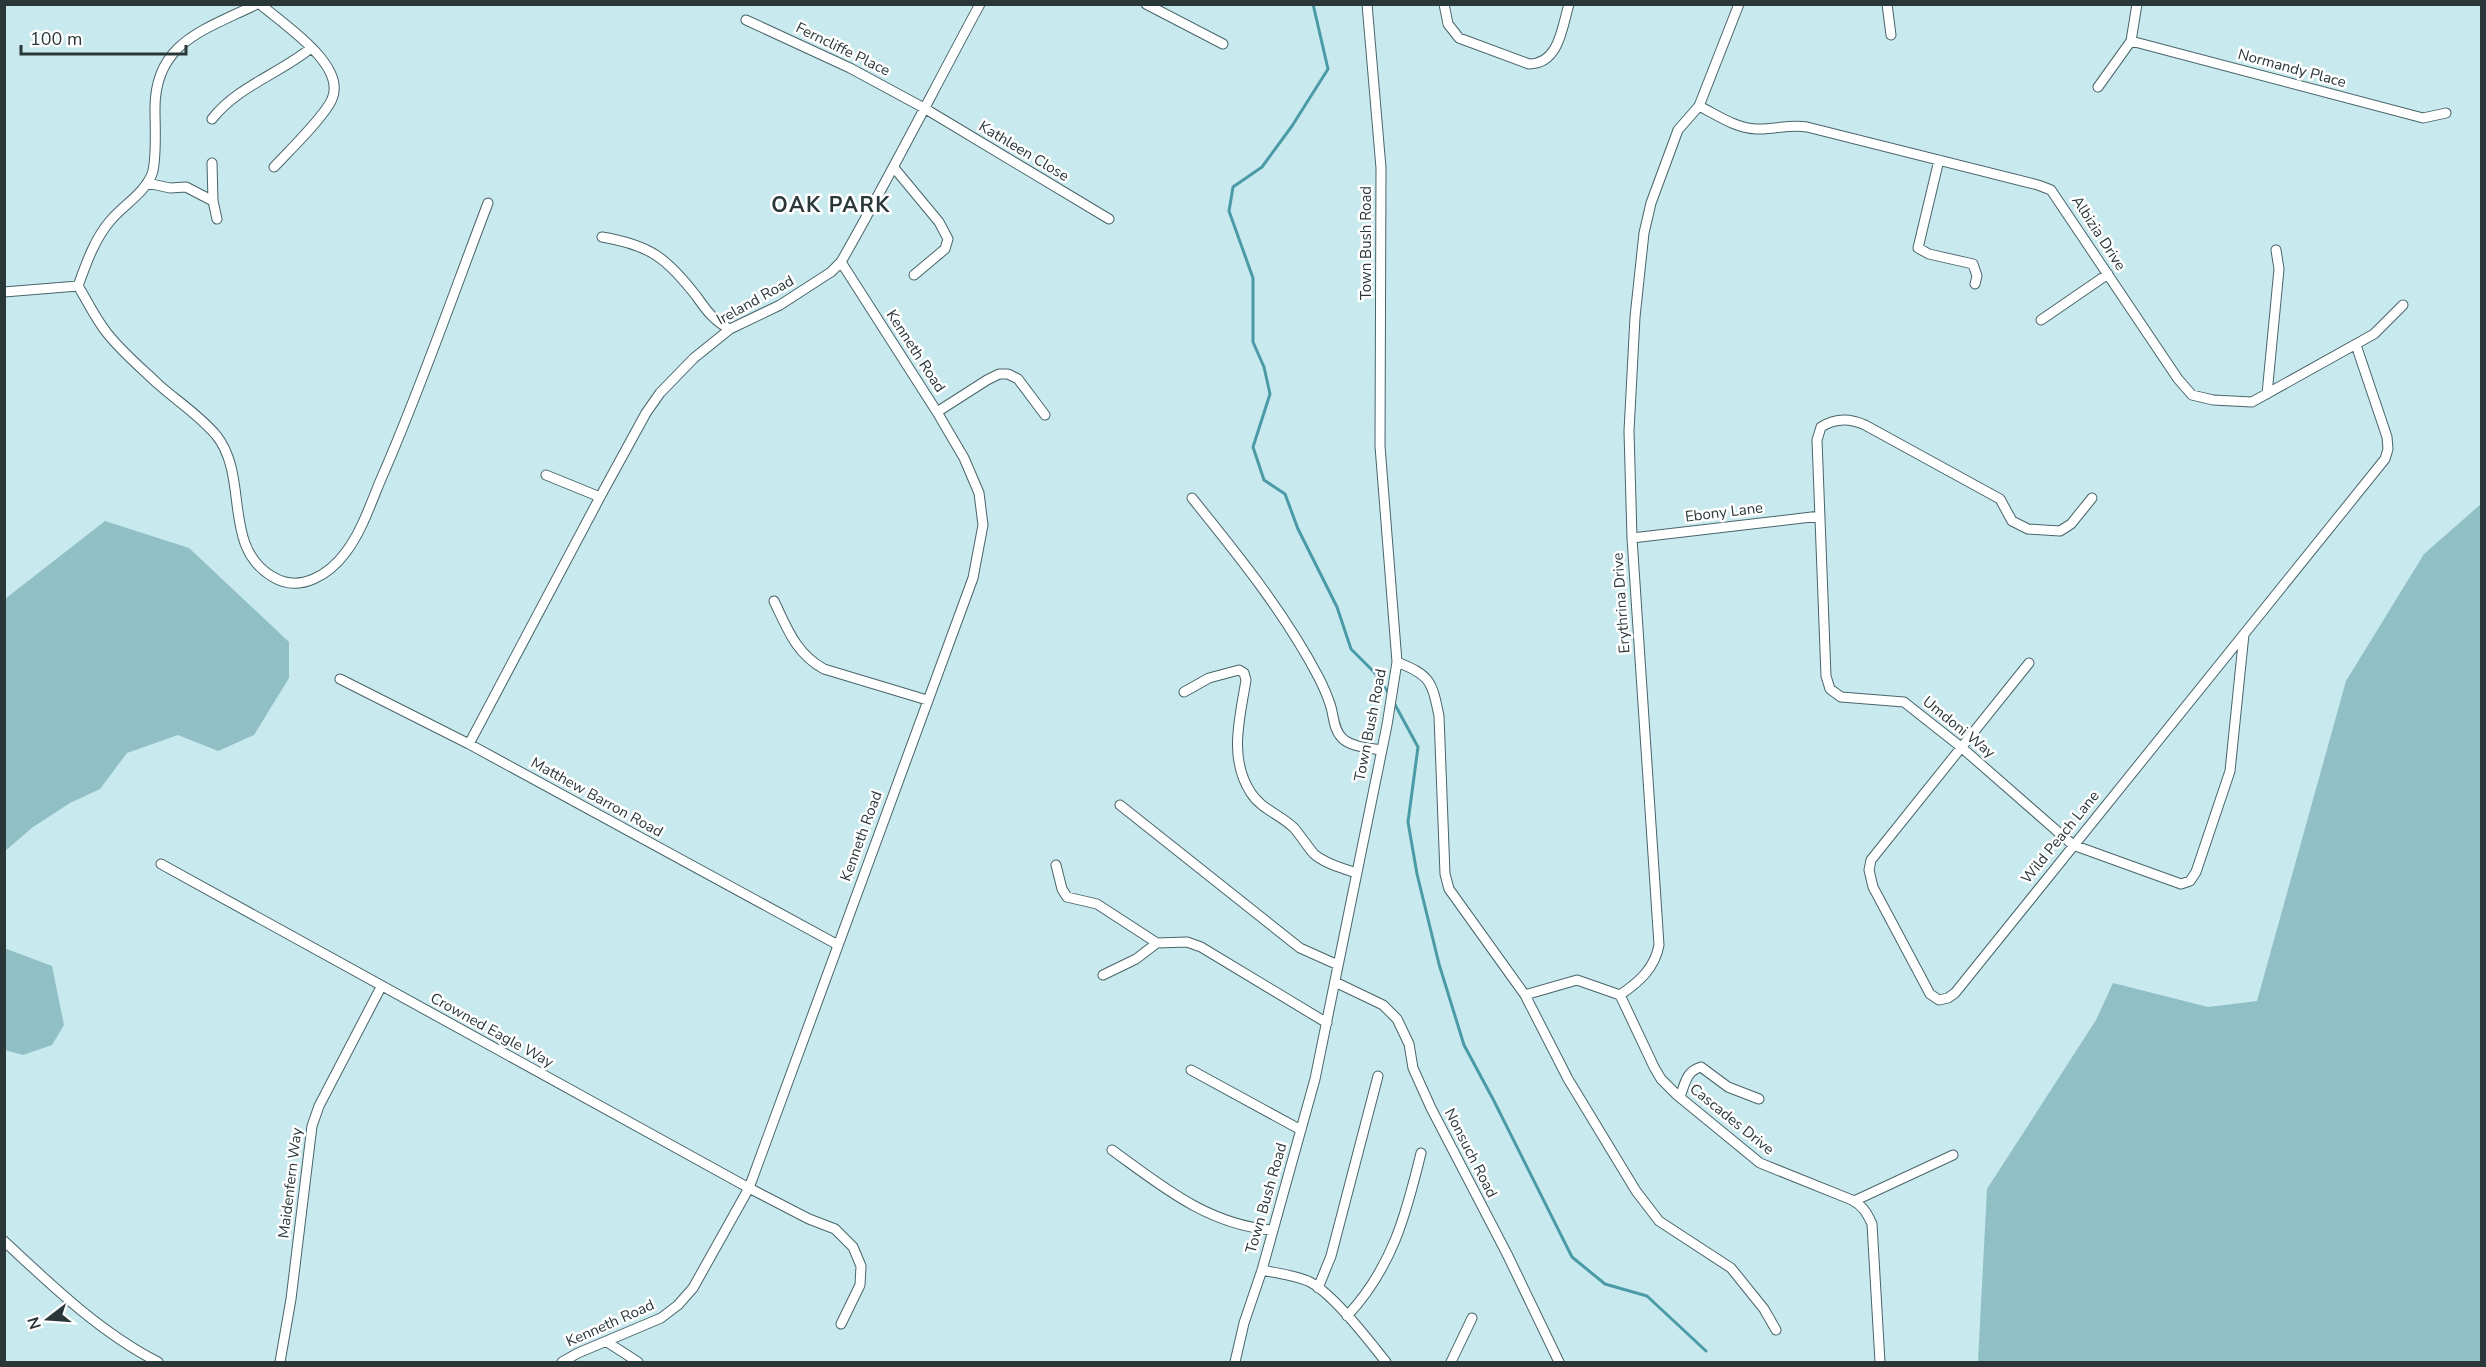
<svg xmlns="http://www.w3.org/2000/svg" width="2486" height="1367" font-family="'Nunito Sans',sans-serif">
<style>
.green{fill:#90bfc6}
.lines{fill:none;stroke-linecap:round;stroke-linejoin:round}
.stream{stroke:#4b9ba7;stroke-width:3}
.minor-casing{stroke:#48656a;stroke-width:11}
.minor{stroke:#fff;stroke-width:9}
.labels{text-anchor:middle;stroke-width:5;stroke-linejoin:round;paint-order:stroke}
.street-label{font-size:15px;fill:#2a3739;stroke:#fff}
.district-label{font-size:21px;font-weight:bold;letter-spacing:1.5px;fill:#2a3739;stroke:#fff}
</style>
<rect width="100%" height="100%" fill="#c8e9ee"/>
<!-- green -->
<path class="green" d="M 2481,504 L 2481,1362 L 1978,1362 L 1987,1189 L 2096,1020 L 2113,983 L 2208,1007 L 2257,1001 L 2346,681 L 2424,554 Z
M 105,521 L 189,548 L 289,642 L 289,678 L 254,735 L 218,751 L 178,735 L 127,753 L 100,789 L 70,803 L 33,827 L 5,851 L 5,599 Z
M 4,948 L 52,966 L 64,1025 L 52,1045 L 23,1055 L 5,1050 Z"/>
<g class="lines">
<!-- stream -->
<path class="stream" d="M 1313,4 L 1328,69 L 1292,126 L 1262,167 L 1233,187 L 1229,211 L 1253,278 L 1253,342 L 1264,367 L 1270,394 L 1253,447 L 1264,480 L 1285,494 L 1298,529 L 1337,607 L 1351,649 L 1374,672 L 1390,695
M 1393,701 L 1418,747 L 1408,822 L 1417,874 L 1439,964 L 1464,1045 L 1494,1101 L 1572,1257 L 1605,1284 L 1647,1296 L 1706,1351"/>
<!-- minor casing -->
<g class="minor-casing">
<path id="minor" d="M 260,4 C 283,24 347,65 332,99 C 325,116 288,152 274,167
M 1146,4 L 1223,44
M 1444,4 L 1448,24 L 1459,38 L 1529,64 C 1559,64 1562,28 1569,4
M 1887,4 L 1891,35
M 746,20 L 850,68 L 924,108 L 1109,219
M 2131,41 L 2423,118 L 2446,113
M 2098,87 L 2131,41 L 2137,4
M 1699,106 C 1717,115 1735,128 1756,129 C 1773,130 1789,124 1807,127 L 2038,185 L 2051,190 L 2178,379 L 2192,395 L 2213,400 L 2252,402 L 2374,334 L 2403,305
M 212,119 C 238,86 279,74 311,48
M 1939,160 L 1918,248 L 1929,254 L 1973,264 L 1977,276 L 1975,284
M 212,163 L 213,201 L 217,219
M 895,169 L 939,222 L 948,239 L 945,249 L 914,275
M 147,183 L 170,188 L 186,187 L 213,201
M 602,237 C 650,245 667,258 697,297 C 706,310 715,322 730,329
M 78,286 C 86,264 94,240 110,221 C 123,205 144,194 152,174 C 157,160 155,127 155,110 C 154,42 205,30 257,4
M 4,292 L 78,286 C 88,302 95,318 107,333 C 121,351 141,368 158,384 C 177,401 199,415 216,435 C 250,477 221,547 273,577 C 300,593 329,575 346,552 C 364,528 373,496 385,470 C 423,382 454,292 488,203
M 2041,320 L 2108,274
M 2267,394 L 2279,269 L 2276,250
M 937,412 L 987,380 L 999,374 L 1008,374 L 1018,379 L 1045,415
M 546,475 L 600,497
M 1192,498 C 1238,555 1285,613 1319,678 C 1323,686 1327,695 1330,704 C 1334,715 1333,729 1342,738 C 1351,747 1369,748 1381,750
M 2092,498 L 2071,524 L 2060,531 L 2028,529 L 2012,521 L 2000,499 L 1865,425 C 1850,418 1835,418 1821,427 L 1817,440 L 1826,676 L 1830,689 L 1841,697 L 1904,702 L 1961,747 L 2073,845 L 2181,884 L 2190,881 L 2196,872 L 2230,771 L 2244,634
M 1632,538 L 1820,516
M 774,601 C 787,628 796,654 824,669 L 927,700
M 1397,662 C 1430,675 1432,681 1439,716 L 1445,874 L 1449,889 L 1525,995 L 1568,1079 L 1636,1191 L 1659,1221 L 1731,1268 L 1764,1309 L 1776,1330
M 2029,663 L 1871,860 L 1869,870 L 1873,887 L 1930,994 L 1939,1000 L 1948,998 L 1955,993 L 2385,459 L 2388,449 L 2387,437 L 2356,345
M 340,679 L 469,744 L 838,945
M 1184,692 L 1209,678 L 1239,670 L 1244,673 L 1246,680 C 1240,718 1228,758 1251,793 C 1261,809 1281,815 1294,828 C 1301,836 1307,846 1314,854 C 1325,864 1343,868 1356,873
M 469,744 L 600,497 L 646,413 L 660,393 L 694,358 L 730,329 L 780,305 L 831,272 L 841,262 C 889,178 933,91 980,4
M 1120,805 L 1300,948 L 1338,965
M 161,864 L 749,1188 L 809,1219 L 835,1229 L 853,1247 L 861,1266 L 860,1285 L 841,1324
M 1056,865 L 1062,889 L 1067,897 L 1097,904 L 1157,943
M 1103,975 L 1136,959 L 1157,943 L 1187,942 L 1201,947 L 1327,1023
M 1335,982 L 1383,1005 L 1397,1019 L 1409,1044 L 1413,1068 L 1431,1108 L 1507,1254 L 1559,1362
M 1525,995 L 1577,980 L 1620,995 C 1639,982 1655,968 1659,945 L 1632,538 L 1629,431 L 1635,317 L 1644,233 L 1651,203 L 1678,130 L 1699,106 L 1739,4
M 1620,995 L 1654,1067 L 1661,1079 L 1677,1095 L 1760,1163 L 1852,1200 C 1863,1206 1867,1213 1872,1224 L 1880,1362
M 1191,1070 L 1301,1130
M 1680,1097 C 1685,1084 1686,1071 1701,1067 L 1728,1087 L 1759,1099
M 1112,1150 C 1163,1187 1207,1224 1271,1230
M 1854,1201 L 1953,1155
M 4,1241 C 51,1285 101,1333 158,1362
M 1262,1270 C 1276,1273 1294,1275 1308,1281 C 1332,1292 1369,1341 1386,1362
M 1318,1288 L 1331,1256 L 1378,1076
M 1347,1316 C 1392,1268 1406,1215 1421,1153
M 607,1342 L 638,1362
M 280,1362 L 291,1299 L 312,1126 L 319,1106 L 381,987
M 562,1362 L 578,1353 L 661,1318 L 678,1305 L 693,1288 L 749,1188 L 973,578 L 983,525 L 979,493 L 964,458 L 937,412 L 841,262
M 1235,1362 L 1244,1323 L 1262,1270 L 1315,1079 L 1387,725 L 1397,662 L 1380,446 L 1381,168 L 1367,4
M 1451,1362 L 1472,1318"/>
</g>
<!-- minor -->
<use href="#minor" class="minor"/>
</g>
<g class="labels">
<!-- street labels -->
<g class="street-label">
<text transform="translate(843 49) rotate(26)" y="5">Ferncliffe Place</text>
<text transform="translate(2292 68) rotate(15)" y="5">Normandy Place</text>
<text transform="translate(1024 151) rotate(31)" y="5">Kathleen Close</text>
<text transform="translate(2099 233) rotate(57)" y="5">Albizia Drive</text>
<text transform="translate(1366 243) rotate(-90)" y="5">Town Bush Road</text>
<text transform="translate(755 300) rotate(-29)" y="5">Ireland Road</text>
<text transform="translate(916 351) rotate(57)" y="5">Kenneth Road</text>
<text transform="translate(1724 512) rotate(-7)" y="5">Ebony Lane</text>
<text transform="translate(1621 603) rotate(-94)" y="5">Erythrina Drive</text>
<text transform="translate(1370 725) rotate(-79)" y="5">Town Bush Road</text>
<text transform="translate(1959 727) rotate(39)" y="5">Umdoni Way</text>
<text transform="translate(597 797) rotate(29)" y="5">Matthew Barron Road</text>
<text transform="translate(861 836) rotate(-70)" y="5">Kenneth Road</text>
<text transform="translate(2060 837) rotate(-51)" y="5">Wild Peach Lane</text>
<text transform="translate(492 1030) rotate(29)" y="5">Crowned Eagle Way</text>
<text transform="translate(1732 1119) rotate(39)" y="5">Cascades Drive</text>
<text transform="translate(1471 1153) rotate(63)" y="5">Nonsuch Road</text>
<text transform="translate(290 1183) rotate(-83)" y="5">Maidenfern Way</text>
<text transform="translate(1266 1198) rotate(-74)" y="5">Town Bush Road</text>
<text transform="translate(610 1323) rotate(-24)" y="5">Kenneth Road</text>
</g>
<!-- district labels -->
<g class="district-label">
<text x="831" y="212">OAK PARK</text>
</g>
</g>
<!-- border -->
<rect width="2486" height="1367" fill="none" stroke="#2a3739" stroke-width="12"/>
<!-- north arrow -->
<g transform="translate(48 1319) rotate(253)" stroke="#ffffff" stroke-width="4.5" paint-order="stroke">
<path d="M0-4.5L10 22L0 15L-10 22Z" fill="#2a3739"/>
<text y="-9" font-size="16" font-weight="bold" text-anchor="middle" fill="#2a3739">N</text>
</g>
<!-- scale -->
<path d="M21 45v9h165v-9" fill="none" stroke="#2a3739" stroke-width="3"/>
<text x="30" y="45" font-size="18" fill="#2a3739" stroke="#ffffff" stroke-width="4.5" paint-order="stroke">100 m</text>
</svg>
